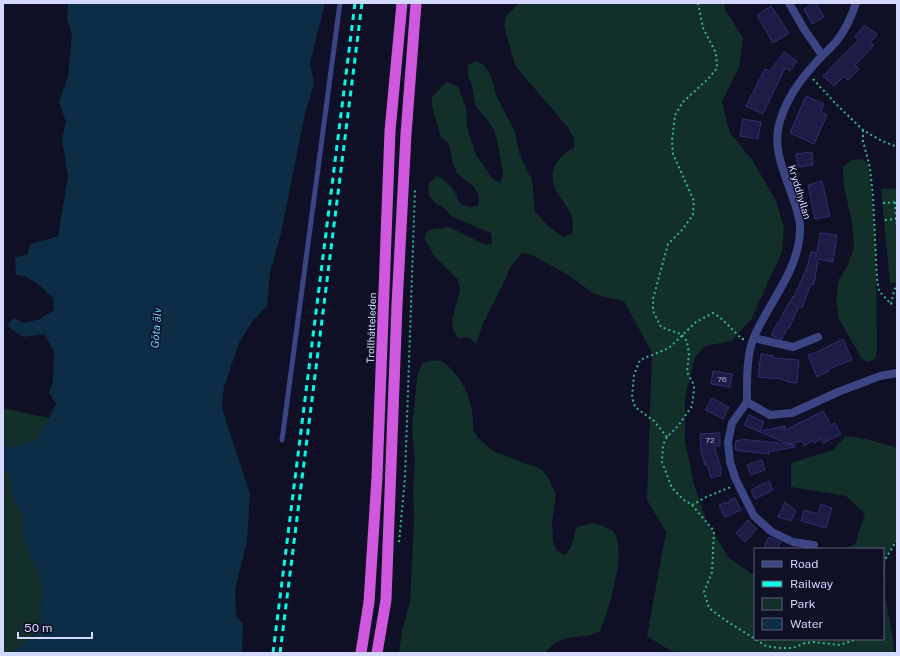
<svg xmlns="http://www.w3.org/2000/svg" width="900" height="656" font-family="'Public Sans',sans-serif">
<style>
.green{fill:#122f29}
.water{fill:#0d2c46}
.building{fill:#1d1c45;stroke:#302e71}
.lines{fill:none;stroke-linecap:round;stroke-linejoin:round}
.path{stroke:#32b495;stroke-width:2;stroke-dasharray:2 3;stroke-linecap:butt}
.service{stroke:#3b4583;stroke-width:5}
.minor{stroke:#3b4583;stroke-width:8}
.trunk{stroke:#d058de;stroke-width:11}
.rail{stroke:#06f8e6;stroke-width:3;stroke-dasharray:6 5;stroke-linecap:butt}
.labels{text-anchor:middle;stroke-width:3;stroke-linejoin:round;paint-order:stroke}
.number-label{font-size:8px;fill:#a6a8d0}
.street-label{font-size:10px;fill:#d4d7fe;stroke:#0f0f25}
.water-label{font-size:11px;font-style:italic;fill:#65d0fb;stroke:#0f0f25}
</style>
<rect width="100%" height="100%" fill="#0f0f25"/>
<!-- green -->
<path class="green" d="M 519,3 L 724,3 L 725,9 L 743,38 L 739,67 L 722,102 L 730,133 L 753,161 L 776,201 L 784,228 L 782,252 L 751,320 L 731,341 L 705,346 L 695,357 L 685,397 L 685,440 L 694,485 L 707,522 L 729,558 L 755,576 L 755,639 L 883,639 L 883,549 L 845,549 L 855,544 L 865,514 L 846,496 L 791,487 L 791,463 L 833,450 L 846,436 L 866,439 L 897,448 L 897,538 L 886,557 L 885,596 L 893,638 L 894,653 L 701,653 L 671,651 L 647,636 L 666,532 L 647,500 L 652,353 L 624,301 L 603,297 L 593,293 L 568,275 L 532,255 L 522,253 L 509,269 L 506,278 L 483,324 L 476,344 L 468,337 L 458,338 L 453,329 L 452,319 L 460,290 L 458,280 L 435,257 L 424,238 L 428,230 L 449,227 L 483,244 L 492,244 L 491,233 L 451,216 L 444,208 L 435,203 L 429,195 L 428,184 L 437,176 C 450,183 455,191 460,204 L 469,207 L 478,206 L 479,196 L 474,187 L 457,173 L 453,164 L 449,144 L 441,137 L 432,107 L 432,97 L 439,89 L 447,82 L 458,87 L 466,107 L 467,127 L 476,155 L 493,179 L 501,183 L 503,173 L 497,140 L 494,130 L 488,121 L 475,105 L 472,85 L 468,76 L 468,65 L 477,61 L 485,66 L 490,75 L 494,85 L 496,95 L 515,132 L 519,153 L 532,180 L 535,211 L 547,225 L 563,237 L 572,234 C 573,227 574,221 571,215 C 567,205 559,198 555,188 C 547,170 559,155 574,148 L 574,138 L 568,128 L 554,111 L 521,73 L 515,65 L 504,26 L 506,16 Z
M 861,159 L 868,163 C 877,224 876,286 877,348 L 876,357 L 872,361 L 867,362 L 862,359 L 839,319 L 836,300 L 839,279 L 847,267 L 854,248 L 852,222 L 844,187 L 843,167 L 851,160 Z
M 897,188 L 897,283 L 890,283 L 881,189 Z
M 432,361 C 434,361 439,360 441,361 C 445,363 449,367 451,369 C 467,385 474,407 473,430 L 478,438 L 493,451 L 541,469 L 547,476 L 556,494 L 552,522 L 553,541 L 556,550 L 565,555 L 571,547 L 576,528 C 586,524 593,522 603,526 C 607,528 613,530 615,534 C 626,554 609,610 600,631 C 579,642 564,630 545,653 L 399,653 L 402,631 L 410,602 L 414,519 L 413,488 L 415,459 L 412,429 L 417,378 L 422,363 Z
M 3,408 L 49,418 L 36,440 L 13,447 L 3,445 Z
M 3,469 L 10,475 L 10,487 L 15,502 L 20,511 L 23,520 L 21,532 L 26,546 L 41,580 L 43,594 L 39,614 L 42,627 L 34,636 L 19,647 L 13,653 L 3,653 Z"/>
<!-- water -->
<path class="water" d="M 68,3 L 325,3 L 310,63 L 314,84 L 305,113 L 281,233 L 270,273 L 267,306 L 254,319 L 239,343 L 224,387 L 222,404 L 225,418 L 250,494 L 247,541 L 235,590 L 236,616 L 243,624 L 242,653 L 13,653 L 19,647 L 34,636 L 42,627 L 39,614 L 43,594 L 41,580 L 26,546 L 21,531 L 23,520 L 20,511 L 15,502 L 10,487 L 10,475 L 3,469 L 3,445 L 13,447 L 36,440 L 49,418 L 56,403 L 49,393 L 53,381 L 54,351 L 44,334 L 23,337 L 7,326 L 13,318 L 24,323 L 40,319 L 54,310 L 53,298 C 43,288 30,275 16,275 L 15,258 L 28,254 L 30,244 L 46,240 L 58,236 L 68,177 L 62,139 L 66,122 L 59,101 L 68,77 L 72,34 L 67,19 Z"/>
<!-- building -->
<path class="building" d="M 813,3 L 816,3 L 824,17 L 812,24 L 804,9 Z
M 771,6 L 789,33 L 773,43 L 757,15 Z
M 864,25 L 877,34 L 870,43 L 874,45 L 855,65 L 859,69 L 848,80 L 844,76 L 834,86 L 823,76 L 858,40 L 855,37 Z
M 784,52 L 797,61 L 790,71 L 785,68 L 763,114 L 746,106 L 765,69 L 770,71 Z
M 806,96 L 824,104 L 821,112 L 827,115 L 814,144 L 790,133 Z
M 743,119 L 761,122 L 758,139 L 740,136 Z
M 812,152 L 813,165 L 798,167 L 796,154 Z
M 822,181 L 830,216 L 815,219 L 808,185 Z
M 820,233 L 837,235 L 833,262 L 818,259 L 814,285 L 811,284 L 802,308 L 799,306 L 789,328 L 787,328 L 782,339 L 777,338 L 771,335 L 777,324 L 778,324 L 789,302 L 790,303 L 793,296 L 794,297 L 807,267 L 811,252 L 817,253 Z
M 843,339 L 852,360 L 828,369 L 829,371 L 817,377 L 808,355 L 815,353 Z
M 761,354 L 774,356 L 774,358 L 799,360 L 797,383 L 787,382 L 787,381 L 783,380 L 783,379 L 758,377 Z
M 713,371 L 732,374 L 730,387 L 711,384 Z
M 712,398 L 729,407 L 723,419 L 705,410 Z
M 823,411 L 831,425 L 835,423 L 841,434 L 823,443 L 821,439 L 814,443 L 812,441 L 804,446 L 802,441 L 788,444 L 744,425 L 749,415 L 764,422 L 760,431 L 785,426 L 785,430 Z
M 720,433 L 720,446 L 714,446 L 721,468 L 721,475 L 711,478 L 707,464 L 705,465 L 701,451 L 700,434 Z
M 741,439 L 795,445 L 795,447 L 768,452 L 769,454 L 735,450 L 736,440 L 741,441 Z
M 762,460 L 765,470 L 751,475 L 747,465 Z
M 769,481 L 773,490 L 755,499 L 751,490 Z
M 735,498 L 741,510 L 725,517 L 719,505 L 724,503 L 729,503 L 730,500 Z
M 785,502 L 796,511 L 791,521 L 778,517 Z
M 821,504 L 832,508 L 826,528 L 801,521 L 804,510 L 818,514 Z
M 748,520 L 757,529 L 745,542 L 736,533 Z
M 769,537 L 781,542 L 777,549 L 763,549 Z"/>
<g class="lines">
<!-- path -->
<path class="path" d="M 698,3 L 703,28 L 716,53 L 717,68 L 709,78 L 683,102 L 675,115 L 672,141 L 673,154 L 694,201 L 693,215 L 682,230 L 668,244 L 653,299 L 653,311 L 661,327 L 681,334 L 687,341 L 689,354 L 687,372 L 694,385 L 694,390 L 692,406 L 678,426 L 667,437 L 663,445 L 662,462 L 672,488 L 684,500 L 692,505 L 714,531 L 712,572 L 704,592 L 709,608 L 725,620 L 766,646 L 780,648 L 793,648 L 805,643 L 813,642 L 840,645 L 857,639
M 813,79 L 836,104 L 863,130 L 880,140 L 897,147
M 863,130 L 863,141 L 870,168 L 873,197 L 877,279 L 879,291 L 891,304 L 894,291 L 897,284
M 895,202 L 897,228
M 883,203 L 897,202
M 885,220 L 896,219
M 667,437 L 654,421 L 635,407 L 632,397 L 634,375 L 640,360 L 669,348 L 696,322 L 713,313 C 724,319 732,330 742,339 L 745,339
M 692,505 L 706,497 L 731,487
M 399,542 L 405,478 L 415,189
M 883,563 L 897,540"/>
<!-- service -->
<path class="service" d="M 282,440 L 340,3"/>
<!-- minor -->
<path class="minor" d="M 789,3 L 804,29 L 822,55
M 754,338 L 793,347 L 818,337
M 747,402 C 747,382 746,356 754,337 C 770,300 801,268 800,226 C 800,221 798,216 797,211 C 789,180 769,151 781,118 C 789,93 805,74 822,56 C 828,50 834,45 839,38 C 847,27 852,15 856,3
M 814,545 L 793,542 L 772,532 L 754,516 L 736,480 L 730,462 L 728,442 L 732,423 L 747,402 L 770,415 L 792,413 L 838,392 L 880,376 L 897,373"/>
<!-- trunk -->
<path class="trunk" d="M 361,653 L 369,602 L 377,477 L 390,131 L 402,3
M 377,653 L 386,600 L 397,305 L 406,134 L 416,3"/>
<!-- rail -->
<path class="rail" d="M 273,653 L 355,3
M 280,653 L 362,3"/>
</g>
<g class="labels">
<!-- number labels -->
<g class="number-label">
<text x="722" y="382">76</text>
<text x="710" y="443">72</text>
</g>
<!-- street labels -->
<g class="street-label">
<text transform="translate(800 192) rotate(73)" y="4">Kryddhyllan</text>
<text transform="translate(371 328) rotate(-88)" y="4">Trollhätteleden</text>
</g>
<!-- water labels -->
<g class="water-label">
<text transform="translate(156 328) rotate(-86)" y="4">Göta älv</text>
</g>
</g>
<!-- border -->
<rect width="900" height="656" fill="none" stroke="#d4d7fe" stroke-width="8"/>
<!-- legend -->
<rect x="754" y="548" width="130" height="92" fill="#0f0f25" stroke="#5e5f7c"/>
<rect x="762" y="561" width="20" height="6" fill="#3b4583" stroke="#5e5f7c"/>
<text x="790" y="568" font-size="12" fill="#d4d7fe">Road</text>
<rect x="762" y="581" width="20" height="6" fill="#06f8e6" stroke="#5e5f7c"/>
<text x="790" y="588" font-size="12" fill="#d4d7fe">Railway</text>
<rect x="762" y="598" width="20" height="12" fill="#122f29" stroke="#5e5f7c"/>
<text x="790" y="608" font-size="12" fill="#d4d7fe">Park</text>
<rect x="762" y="618" width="20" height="12" fill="#0d2c46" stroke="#5e5f7c"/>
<text x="790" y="628" font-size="12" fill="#d4d7fe">Water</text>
<!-- scale -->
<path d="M18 632v6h74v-6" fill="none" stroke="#d4d7fe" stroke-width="2"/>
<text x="24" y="632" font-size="12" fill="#d4d7fe" stroke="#0f0f25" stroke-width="3" paint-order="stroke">50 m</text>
</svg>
